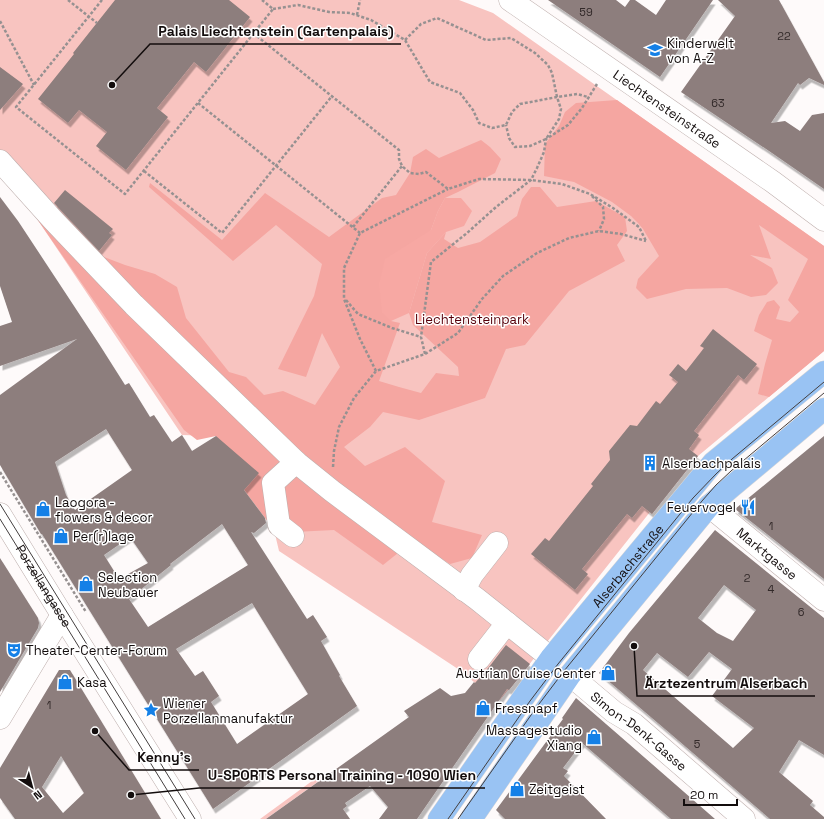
<svg xmlns="http://www.w3.org/2000/svg" width="824" height="819" font-family="'Space Grotesk',sans-serif">
<style>
.green{fill:#f8c4c0}
.forest{fill:#f5a6a1}
.water{fill:#f7a8a3}
.building{fill:#8d7e7d;fill-rule:evenodd;filter:url(#shadow)}
.lines{fill:none;stroke-linecap:round;stroke-linejoin:round}
.minor-casing{stroke:#beafad;stroke-width:23}
.major-casing{stroke:#d9d8d8;stroke-width:23}
.path{stroke:#969191;stroke-width:2.5;stroke-dasharray:3 2;stroke-linecap:butt}
.minor{stroke:#fff;stroke-width:22}
.major{stroke:#99c3f3;stroke-width:22}
.tram{stroke:#443f3f;stroke-width:1}
.labels{text-anchor:middle;stroke-width:3;stroke-linejoin:round;paint-order:stroke}
.number-label{font-size:11px;fill:#322929}
.poi-label{font-size:13px;fill:#130d0d;stroke:#fff;text-anchor:start}
.street-label{font-size:13px;fill:#130d0d;stroke:#fff}
.park-label{font-size:13px;fill:#57000a;stroke:#fff}
.leader{fill:none;stroke:#130d0d;stroke-width:1.5}
.callout-dot{fill:#130d0d;stroke:#fff;stroke-width:1.5}
.callout-label{font-size:14px;text-anchor:middle;font-weight:bold;fill:#130d0d;stroke:#fff;stroke-width:3;stroke-linejoin:round;paint-order:stroke}
</style>
<defs>
<filter id="shadow"><feDropShadow dx="2.5" dy="4.5" stdDeviation="0" flood-color="#0004"/></filter>
</defs>
<rect width="100%" height="100%" fill="#fefafa"/>
<!-- green -->
<path class="green" d="M 0,0 L 459,0 L 493,13 L 824,246 L 824,351 L 698,456 L 652,514 L 650,512 L 509,690 L 508,690 L 500,700 L 474,682 L 458,669 L 279,551 L 261,475 L 216,436 L 182,435 L 17,189 L 0,152 Z
M 323,773 L 326,776 L 266,819 L 260,819 Z"/>
<!-- forest -->
<path class="forest" d="M 617,100 L 824,246 L 824,351 L 769,397 L 758,394 L 765,364 L 772,340 L 754,331 L 759,315 L 767,302 L 774,300 L 780,307 L 776,319 L 790,322 L 799,312 L 788,300 L 808,259 L 759,225 L 771,259 L 750,255 L 772,268 L 778,283 L 766,295 L 751,297 L 727,288 L 686,289 L 647,299 L 636,288 L 638,279 L 659,256 L 643,229 L 638,223 L 631,216 L 612,202 L 574,182 L 544,176 L 545,144 L 559,126 L 565,112 L 576,103 Z
M 481,140 L 490,147 L 501,159 L 495,173 L 458,192 L 445,198 L 438,211 L 431,230 L 391,321 L 400,323 L 379,381 L 399,387 L 421,393 L 436,373 L 459,376 L 458,367 L 413,325 L 409,313 L 427,253 L 446,232 L 444,239 L 458,248 L 480,242 L 517,216 L 522,199 L 531,187 L 540,187 L 557,207 L 596,201 L 625,217 L 627,231 L 617,245 L 625,261 L 569,291 L 525,345 L 506,349 L 485,398 L 419,420 L 383,412 L 370,427 L 344,447 L 365,466 L 405,447 L 445,481 L 432,522 L 482,535 L 472,558 L 450,564 L 413,541 L 383,565 L 334,530 L 294,532 L 268,522 L 226,466 L 216,436 L 197,440 L 184,430 L 37,219 L 42,218 L 91,252 L 125,265 L 155,274 L 177,287 L 186,318 L 229,372 L 246,377 L 264,395 L 283,391 L 315,405 L 340,367 L 322,333 L 306,377 L 278,369 L 314,296 L 322,264 L 276,225 L 233,261 L 149,187 L 150,183 L 222,240 L 265,193 L 329,237 L 382,198 L 396,195 L 410,173 L 413,157 L 426,149 L 439,158 Z"/>
<!-- water -->
<path class="water" d="M 445,198 L 461,198 L 472,211 L 464,226 L 446,232 L 427,253 L 409,313 L 391,321 L 382,313 L 379,284 L 385,259 L 431,230 L 438,211 Z"/>
<!-- building -->
<path class="building" d="M 115,0 L 229,0 L 250,17 L 206,72 L 194,62 L 157,108 L 168,117 L 126,170 L 96,146 L 107,132 L 79,110 L 68,123 L 38,99 L 74,54 L 73,53 Z
M 548,0 L 616,0 L 625,7 L 630,0 L 635,0 L 656,15 L 666,0 L 713,0 L 660,77 Z
M 718,0 L 779,0 L 824,82 L 824,85 L 809,78 L 800,85 L 798,83 L 771,123 L 785,121 L 800,131 L 812,115 L 824,113 L 824,189 L 772,153 L 681,92 L 735,16 Z
M 0,67 L 23,84 L 0,110 Z
M 65,190 L 113,229 L 109,233 L 112,235 L 99,251 L 54,203 Z
M 0,197 L 18,221 L 99,344 L 125,385 L 129,383 L 150,417 L 154,415 L 172,442 L 182,435 L 192,451 L 216,436 L 259,473 L 244,490 L 265,518 L 266,523 L 254,533 L 251,532 L 307,619 L 313,615 L 327,637 L 321,641 L 340,675 L 339,676 L 357,706 L 213,809 L 42,534 L 41,534 L 0,465 L 0,395 L 77,339 L 0,366 L 0,326 L 12,322 L 0,286 ZM 106,429 L 132,470 L 75,510 L 66,495 L 55,462 ZM 222,524 L 248,565 L 148,627 L 129,599 L 171,565 L 170,564 ZM 130,537 L 148,563 L 119,579 L 104,555 ZM 252,603 L 308,694 L 237,744 L 211,702 L 219,696 L 203,671 L 195,676 L 176,649 Z
M 713,329 L 757,364 L 744,380 L 738,375 L 694,431 L 699,435 L 689,449 L 698,456 L 652,514 L 642,506 L 632,518 L 627,514 L 582,569 L 588,574 L 575,590 L 531,554 L 545,538 L 549,541 L 593,486 L 591,484 L 610,460 L 609,451 L 630,425 L 637,426 L 656,401 L 660,404 L 678,382 L 669,375 L 678,364 L 686,371 L 704,348 L 700,346 Z
M 824,436 L 824,579 L 735,509 Z
M 715,530 L 824,618 L 824,755 L 799,740 L 779,772 L 813,801 L 810,805 L 824,817 L 824,819 L 770,819 L 672,735 L 599,673 L 629,633 ZM 724,585 L 756,610 L 733,641 L 717,633 L 698,618 ZM 709,652 L 732,669 L 712,696 L 754,728 L 733,748 L 643,670 L 657,653 L 688,677 Z
M 0,558 L 38,618 L 39,623 L 38,628 L 0,692 Z
M 506,645 L 530,664 L 509,690 L 507,689 L 417,819 L 379,819 L 388,807 L 370,786 L 345,803 L 347,806 L 343,809 L 350,819 L 266,819 L 409,717 L 404,711 L 440,688 L 451,696 L 465,693 L 474,682 L 475,683 L 489,667 Z
M 59,670 L 70,670 L 161,819 L 15,819 L 0,798 L 0,768 ZM 61,756 L 84,793 L 63,813 L 42,787 Z
M 576,698 L 621,737 L 715,819 L 671,819 L 582,743 L 563,768 L 568,771 L 564,776 L 606,819 L 505,819 L 496,810 L 563,719 L 562,718 Z"/>
<g class="lines">
<!-- minor casing -->
<g class="minor-casing">
<g id="minor">
<path id="s1" d="M 510,0 L 773,182 L 824,220"/>
<path d="M 0,161 L 53,220 L 134,305 L 296,462 L 332,491 L 477,599 L 551,658"/>
<path id="s2" d="M 709,506 L 824,600"/>
<path id="s3" d="M 0,514 L 62,615 L 190,819"/>
<path d="M 293,536 L 279,525 L 273,483 L 296,462"/>
<path d="M 464,590 L 472,575 L 497,543"/>
<path d="M 479,659 L 507,623"/>
<path id="s4" d="M 570,675 L 614,712 L 634,724 L 744,819"/>
<path d="M 0,718 L 62,615"/>
</g>
</g>
<!-- major casing -->
<g class="major-casing">
<g id="major">
<path id="s5" d="M 439,819 L 551,658 L 713,463 L 824,372"/>
<path d="M 471,819 L 570,675 L 709,506 L 730,488 L 824,409"/>
</g>
</g>
<!-- path -->
<path class="path" d="M 68,0 L 97,23
M 102,0 L 16,107 L 125,194 L 273,9 L 262,0
M 273,9 L 298,5 L 329,12 L 350,13 L 371,20 L 405,40 L 430,82 L 460,93 L 473,110 L 479,123 L 492,128 L 506,125 L 512,112 L 520,104 L 557,97 L 577,94 L 588,97
M 357,15 L 360,0
M 0,21 L 34,85
M 253,33 L 399,150 L 399,159 L 402,166 L 410,173 L 419,174 L 426,172 L 448,189 L 479,179 L 531,180 L 562,184 L 590,194 L 613,208 L 639,227 L 646,241
M 405,40 L 421,24 L 437,18 L 486,40 L 511,38 L 535,53 L 548,65 L 552,73 L 557,97 L 561,109 L 559,119 L 546,139 L 530,146 L 515,147 L 509,138 L 506,125
M 198,103 L 360,233
M 144,171 L 222,233 L 332,96
M 592,196 L 603,207 L 604,219 L 599,231
M 353,227 L 402,166
M 346,300 L 358,314 L 392,328 L 421,337
M 425,354 L 421,337 L 431,262 L 467,233 L 496,207 L 531,180 L 537,168 L 544,152 L 546,139 L 568,125 L 582,108 L 597,84
M 376,371 L 360,339 L 344,299 L 344,268 L 360,233 L 448,189
M 333,467 L 334,451 L 339,427 L 354,398 L 376,371 L 425,354 L 458,333 L 482,299 L 503,276 L 537,253 L 569,238 L 599,231 L 621,234 L 646,241
M 0,472 L 86,612"/>
<!-- minor -->
<use href="#minor" class="minor"/>
<!-- major -->
<use href="#major" class="major"/>
<!-- tram -->
<path class="tram" d="M 0,504 L 195,819
M 0,519 L 185,819
M 448,819 L 530,701 L 558,664 L 693,498 L 716,474 L 732,459 L 824,382
M 458,819 L 536,708 L 564,671 L 702,501 L 716,485 L 731,471 L 824,393"/>
</g>
<!-- icons -->
<defs>
<g id="school-bare" transform="scale(1.2)"><path d="M0-5L7-2L0 1L-7-2ZM-4 1L0 2.5L4 1V4Q0 6-4 4Z" fill="#1480e7" stroke="#fff" stroke-width="2.5" paint-order="stroke"/></g>
<g id="building-bare" transform="scale(1.2)"><path d="M-4-6H4V6H1V3H-1V6H-4ZM-2.5-4.3h1.7v1.8h-1.7ZM.8-4.3h1.7v1.8H.8ZM-2.5-1h1.7V.8h-1.7ZM.8-1h1.7V.8H.8Z" fill="#1480e7" stroke="#fff" stroke-width="2.5" paint-order="stroke"/></g>
<g id="restaurant-bare" transform="scale(1.2)"><path d="M-5-6h1v4h1v-4h1v4h1v-4h1v5L-1.5 .5V6h-2V.5L-5-1ZM5-6V6H3V1.5H1.5Q1.5-4 5-6Z" fill="#1480e7" stroke="#fff" stroke-width="2.5" paint-order="stroke"/></g>
<g id="shop-bare" transform="scale(1.2)"><path d="M-5-2.5h2.3a2.7 3.5 0 0 1 5.4 0H5L5.5 6h-11ZM-1.5-2.5h3a1.5 2.3 0 0 0-3 0Z" fill="#1480e7" stroke="#fff" stroke-width="2.5" paint-order="stroke"/></g>
<g id="theatre-bare" transform="scale(1.2)"><path d="M-5-5.5Q0-4 5-5.5V0Q5 5 0 6Q-5 5-5 0ZM-3.3-2.5H-1v1.5H-3.3ZM1-2.5H3.3v1.5H1ZM-2.8 1Q0 5.5 2.8 1Z" fill="#1480e7" stroke="#fff" stroke-width="2.5" paint-order="stroke"/></g>
<g id="sight-bare" transform="scale(1.2)"><path d="M0-6L1.8-2.2L6-1.7L2.9 1.2L3.7 5.4L0 3.3L-3.7 5.4L-2.9 1.2L-6-1.7L-1.8-2.2Z" fill="#1480e7" stroke="#fff" stroke-width="2.5" paint-order="stroke"/></g>
</defs>
<g fill-rule="evenodd">
<use href="#school-bare" x="655" y="50"/>
<use href="#building-bare" x="650" y="463"/>
<use href="#restaurant-bare" x="748" y="507"/>
<use href="#shop-bare" x="43" y="509"/>
<use href="#shop-bare" x="61" y="536"/>
<use href="#shop-bare" x="86" y="584"/>
<use href="#theatre-bare" x="14" y="650"/>
<use href="#shop-bare" x="608" y="673"/>
<use href="#shop-bare" x="65" y="682"/>
<use href="#shop-bare" x="483" y="708"/>
<use href="#sight-bare" x="151" y="710"/>
<use href="#shop-bare" x="594" y="737"/>
<use href="#shop-bare" x="517" y="789"/>
</g>
<g class="labels">
<!-- number labels -->
<g class="number-label">
<text x="586" y="16">59</text>
<text x="784" y="40">22</text>
<text x="718" y="107">63</text>
<text x="771" y="530">1</text>
<text x="747" y="582">2</text>
<text x="771" y="593">4</text>
<text x="801" y="616">6</text>
<text x="49" y="709">1</text>
<text x="697" y="748">5</text>
</g>
<!-- poi labels -->
<g class="poi-label">
<text x="667" y="48">Kinderwelt<tspan x="667" dy="15">von A-Z</tspan></text>
<text x="662" y="468">Alserbachpalais</text>
<text x="55" y="507">Laogora -<tspan x="55" dy="15">flowers &amp; decor</tspan></text>
<text x="736" y="512" text-anchor="end">Feuervogel</text>
<text x="73" y="541">Per(r)lage</text>
<text x="98" y="582">Selection<tspan x="98" dy="15">Neubauer</tspan></text>
<text x="26" y="655">Theater-Center-Forum</text>
<text x="596" y="678" text-anchor="end">Austrian Cruise Center</text>
<text x="77" y="687">Kasa</text>
<text x="163" y="708">Wiener<tspan x="163" dy="15">Porzellanmanufaktur</tspan></text>
<text x="495" y="713">Fressnapf</text>
<text x="582" y="735" text-anchor="end">Massagestudio<tspan x="582" dy="15">Xiang</tspan></text>
<text x="529" y="794">Zeitgeist</text>
</g>
<!-- street labels -->
<g class="street-label">
<text dy="5" stroke="none"><textPath href="#s1" startOffset="191">Liechtensteinstraße</textPath></text>
<text dy="5" stroke="none"><textPath href="#s2" startOffset="75">Marktgasse</textPath></text>
<text dy="5" stroke="none"><textPath href="#s5" startOffset="316">Alserbachstraße</textPath></text>
<text dy="5" stroke="none"><textPath href="#s3" startOffset="84">Porzellangasse</textPath></text>
<text dy="5" stroke="none"><textPath href="#s4" startOffset="89">Simon-Denk-Gasse</textPath></text>
</g>
<!-- park labels -->
<g class="park-label">
<text x="472" y="324">Liechtensteinpark</text>
</g>
</g>
<!-- callouts -->
<path class="leader" d="M112 85L150 44H401M634 646L637 696H815M95 731L129 770H199M131 795L199 788H485"/>
<g class="callout-dot">
<circle cx="112" cy="85" r="4"/>
<circle cx="634" cy="646" r="4"/>
<circle cx="95" cy="731" r="4"/>
<circle cx="131" cy="795" r="4"/>
</g>
<g class="callout-label">
<text x="276" y="36">Palais Liechtenstein (Gartenpalais)</text>
<text x="726" y="688">Ärztezentrum Alserbach</text>
<text x="164" y="762">Kenny's</text>
<text x="342" y="780">U-SPORTS Personal Training - 1090 Wien</text>
</g>
<!-- north arrow -->
<g transform="translate(32 787) rotate(144)" stroke="#ffffff" stroke-width="3" paint-order="stroke">
<path d="M0-3L7 15L0 10L-7 15Z" fill="#130d0d"/>
<text y="-6" font-size="11" font-weight="bold" text-anchor="middle" fill="#130d0d">N</text>
</g>
<!-- scale -->
<path d="M684 799v6h53v-6" fill="none" stroke="#130d0d" stroke-width="2"/>
<text x="690" y="799" font-size="12" fill="#130d0d" stroke="#ffffff" stroke-width="3" paint-order="stroke">20 m</text>
</svg>
